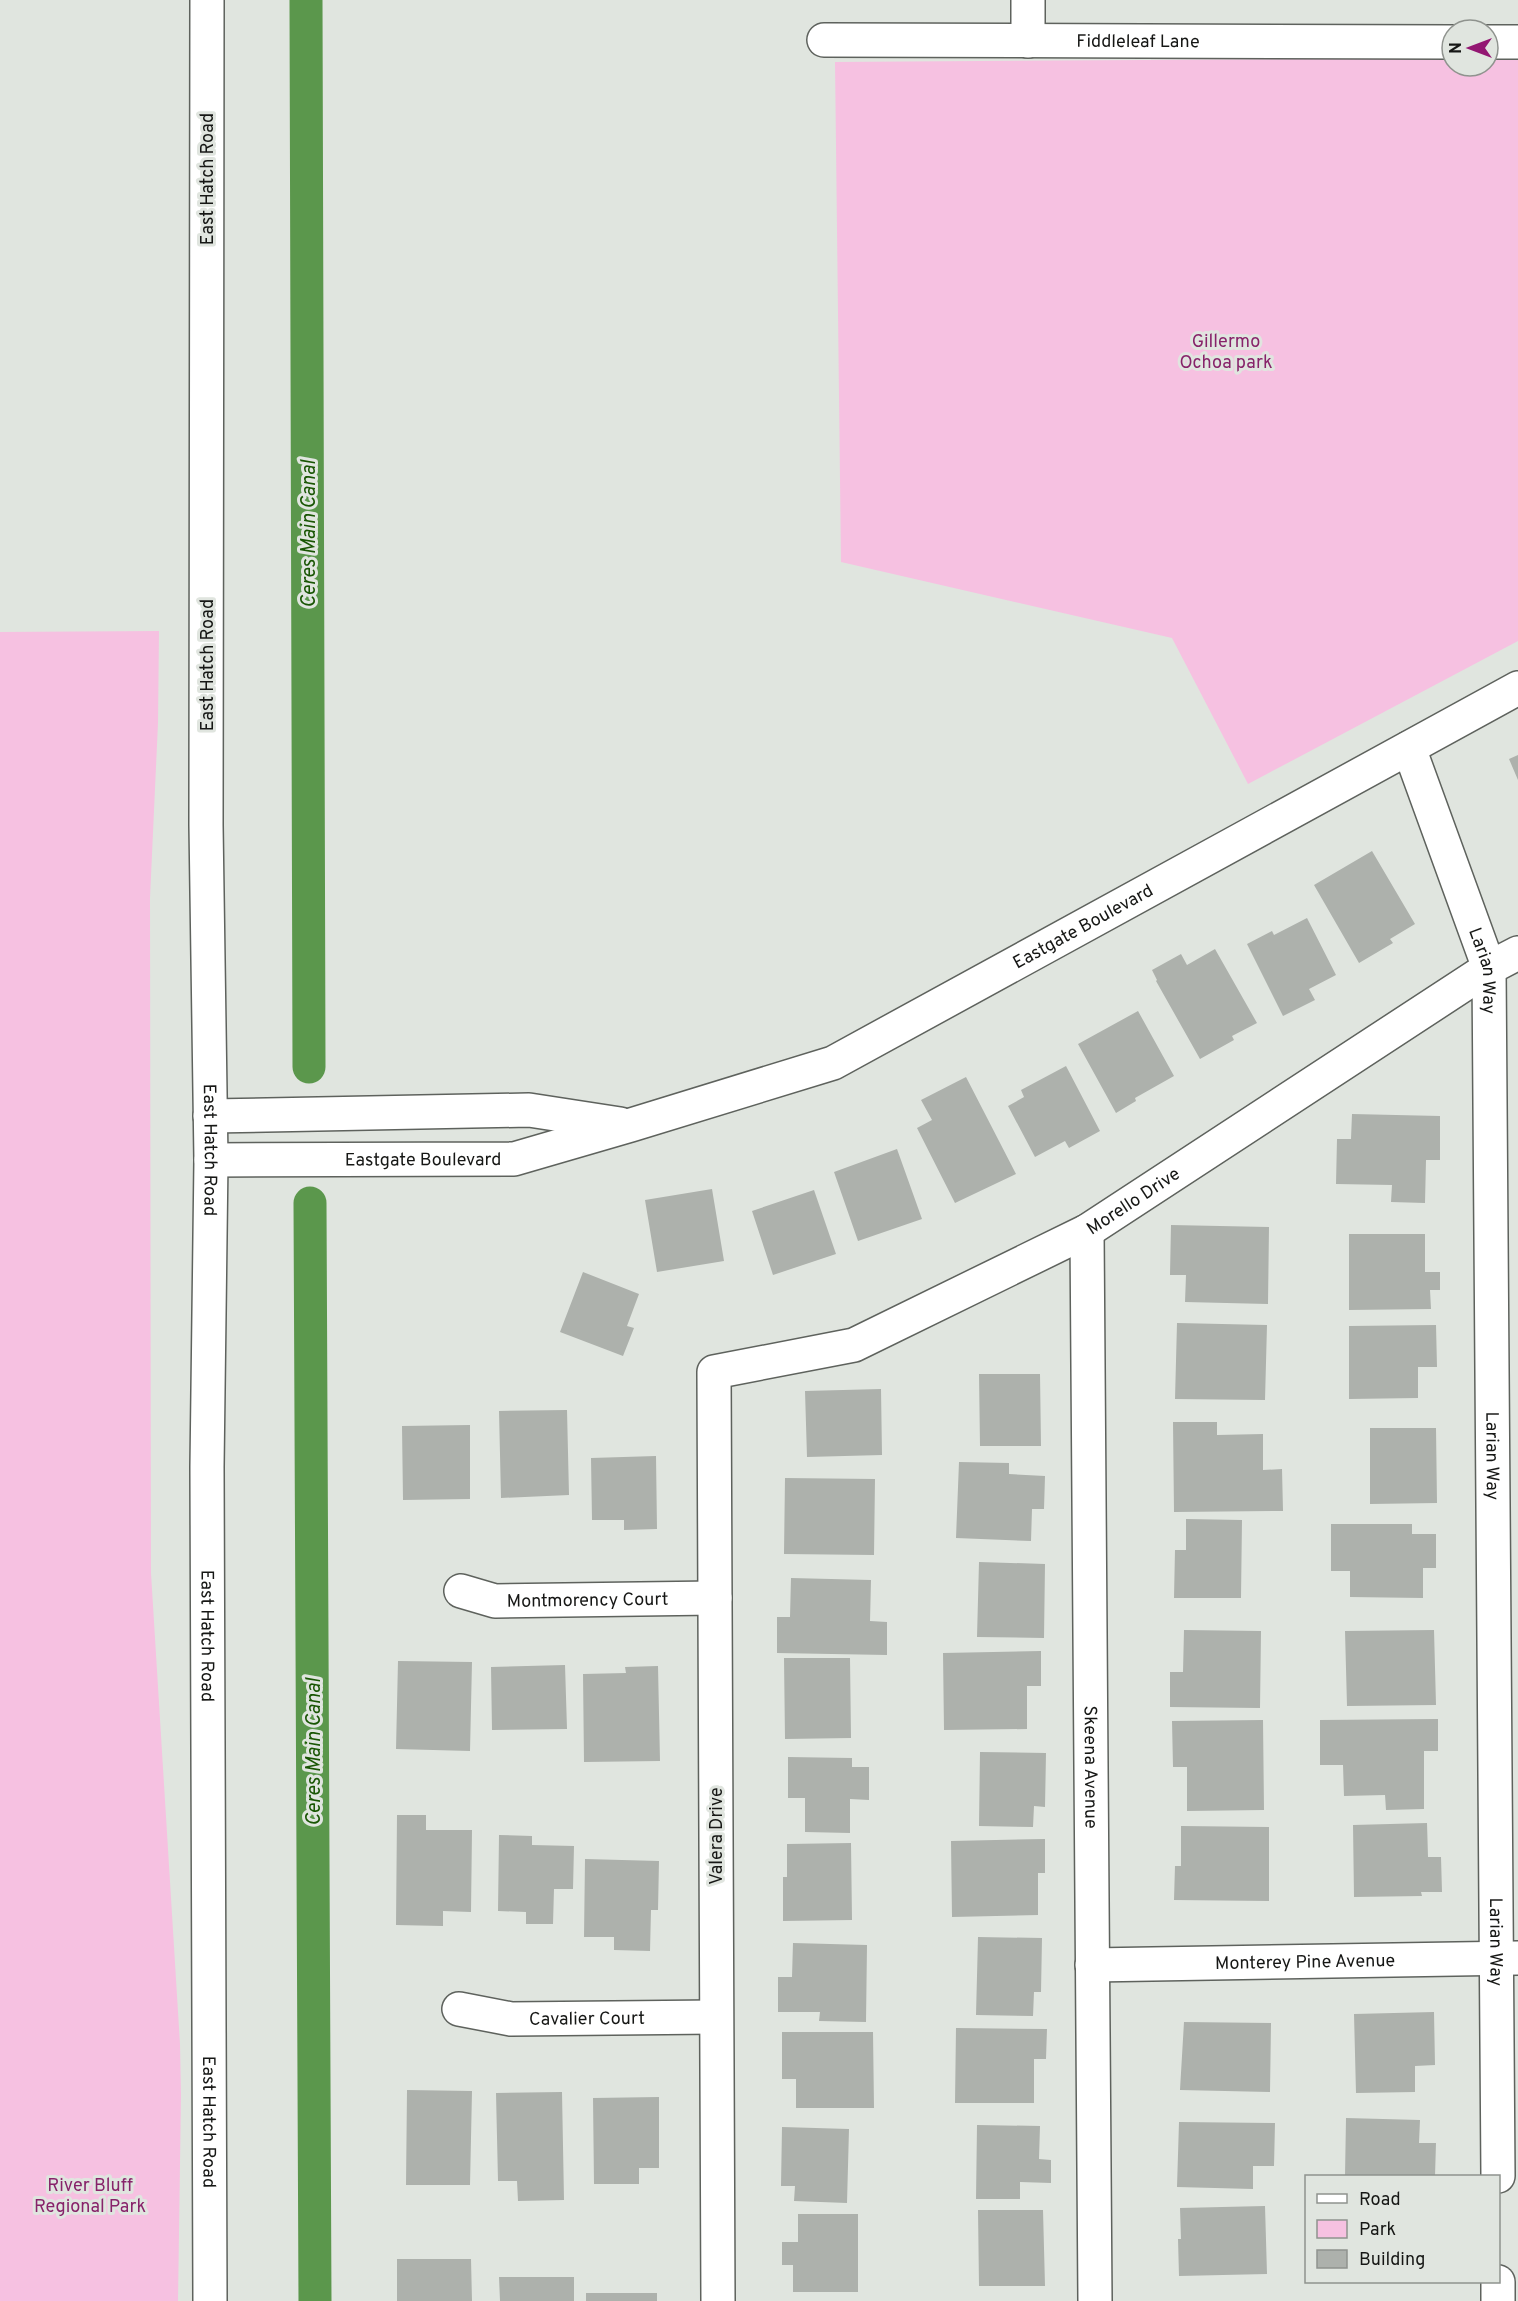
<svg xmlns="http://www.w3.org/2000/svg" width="1518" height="2301" font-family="Overpass,sans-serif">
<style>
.green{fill:#f6c1e1}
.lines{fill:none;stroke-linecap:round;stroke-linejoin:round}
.canal{stroke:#5b974c;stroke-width:33}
.building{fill:#adb1ac}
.minor-casing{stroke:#5e625d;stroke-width:36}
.major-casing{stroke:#5e625d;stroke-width:36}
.minor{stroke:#fff;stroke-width:33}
.major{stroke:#fff;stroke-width:33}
.labels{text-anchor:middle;stroke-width:6;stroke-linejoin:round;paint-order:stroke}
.street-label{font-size:18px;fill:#161715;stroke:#e0e5df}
.park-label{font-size:18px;fill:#87236a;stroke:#e0e5df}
.water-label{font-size:20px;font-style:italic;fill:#195604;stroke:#e0e5df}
</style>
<rect width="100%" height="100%" fill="#e0e5df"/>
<!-- green -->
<path class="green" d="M 1452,58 L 1452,66 L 1488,66 L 1488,58 L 1518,58 L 1518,641 L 1248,784 L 1172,638 L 841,562 L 835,62 Z
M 159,631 L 158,723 L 150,898 L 151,1573 L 180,2044 L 181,2095 L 178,2301 L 0,2301 L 0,632 Z"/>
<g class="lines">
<!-- canal -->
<path class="canal" d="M 306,0 L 309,1067
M 310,1203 L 315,2301"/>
</g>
<!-- building -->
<path class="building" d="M 1518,755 L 1518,780 L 1509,759 Z
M 1372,851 L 1415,924 L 1390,939 L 1393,943 L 1359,963 L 1314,885 Z
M 1307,918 L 1336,975 L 1309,989 L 1315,1000 L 1283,1016 L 1247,944 L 1272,931 L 1274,935 Z
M 1215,949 L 1257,1023 L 1232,1036 L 1234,1040 L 1200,1059 L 1156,981 L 1157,980 L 1152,970 L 1181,954 L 1187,965 Z
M 1138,1011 L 1174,1076 L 1135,1098 L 1136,1101 L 1116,1113 L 1078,1044 Z
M 1066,1066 L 1100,1131 L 1069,1148 L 1065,1141 L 1035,1157 L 1008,1106 L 1024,1097 L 1021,1090 Z
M 966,1077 L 1016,1174 L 955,1203 L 917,1128 L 932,1120 L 921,1100 Z
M 1352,1114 L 1440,1116 L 1440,1160 L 1426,1160 L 1425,1203 L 1391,1202 L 1392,1185 L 1336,1184 L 1337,1139 L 1351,1139 Z
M 897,1149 L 922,1219 L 858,1241 L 834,1172 Z
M 712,1189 L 724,1261 L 657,1272 L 645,1200 Z
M 814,1190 L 836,1254 L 773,1275 L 752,1211 Z
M 1171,1225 L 1269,1227 L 1268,1304 L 1185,1302 L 1186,1275 L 1170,1275 Z
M 1349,1234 L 1425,1234 L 1425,1272 L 1440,1272 L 1440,1290 L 1430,1290 L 1431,1309 L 1349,1310 Z
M 583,1272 L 639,1294 L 627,1326 L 634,1328 L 623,1356 L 560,1332 Z
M 1177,1323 L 1267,1325 L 1265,1400 L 1175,1399 Z
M 1436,1325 L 1437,1367 L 1418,1367 L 1418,1398 L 1349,1399 L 1349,1326 Z
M 979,1374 L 1040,1374 L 1041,1446 L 980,1446 Z
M 881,1389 L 882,1455 L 807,1457 L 805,1391 Z
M 567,1410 L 569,1495 L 501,1498 L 499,1411 Z
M 1173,1422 L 1217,1422 L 1217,1435 L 1263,1434 L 1263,1470 L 1282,1469 L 1283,1511 L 1174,1512 Z
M 470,1425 L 470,1499 L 403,1500 L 402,1426 Z
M 1370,1428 L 1436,1428 L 1437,1503 L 1370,1504 Z
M 656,1456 L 657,1529 L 624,1530 L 624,1520 L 592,1520 L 591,1458 Z
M 959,1462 L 1009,1463 L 1009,1474 L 1045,1476 L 1044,1509 L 1032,1509 L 1031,1541 L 956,1538 Z
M 785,1478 L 875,1479 L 874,1555 L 784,1554 Z
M 1186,1519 L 1242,1520 L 1241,1598 L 1174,1598 L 1175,1550 L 1186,1550 Z
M 1331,1524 L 1412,1524 L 1412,1534 L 1436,1534 L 1436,1568 L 1423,1568 L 1423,1598 L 1350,1597 L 1350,1571 L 1331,1571 Z
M 979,1562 L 1045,1564 L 1044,1638 L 977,1637 Z
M 791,1578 L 871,1580 L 870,1621 L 887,1622 L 887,1655 L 777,1653 L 777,1617 L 790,1617 Z
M 1184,1630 L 1261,1631 L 1260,1708 L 1170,1707 L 1170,1672 L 1183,1672 Z
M 1434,1630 L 1436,1705 L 1347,1706 L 1345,1631 Z
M 1041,1651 L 1041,1686 L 1027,1686 L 1027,1729 L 944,1730 L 943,1653 Z
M 784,1658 L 850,1658 L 851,1738 L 785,1739 Z
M 398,1661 L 472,1662 L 470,1751 L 396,1749 Z
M 565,1665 L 567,1729 L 492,1730 L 491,1667 Z
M 658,1666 L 660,1761 L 584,1762 L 583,1674 L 626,1673 L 625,1667 Z
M 1438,1719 L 1438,1751 L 1424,1751 L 1424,1809 L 1386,1810 L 1385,1795 L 1344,1796 L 1343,1765 L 1320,1765 L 1320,1720 Z
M 1263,1720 L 1264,1810 L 1187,1811 L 1187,1767 L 1173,1767 L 1172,1721 Z
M 980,1752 L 1046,1753 L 1045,1807 L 1034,1806 L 1033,1827 L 979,1826 Z
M 788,1757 L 852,1758 L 852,1767 L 869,1767 L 869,1800 L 850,1799 L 850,1833 L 805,1832 L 805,1798 L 788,1798 Z
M 397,1815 L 426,1815 L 426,1830 L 472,1830 L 471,1912 L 443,1911 L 443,1926 L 396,1925 Z
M 1427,1823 L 1428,1857 L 1441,1857 L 1442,1892 L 1421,1892 L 1422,1896 L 1354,1897 L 1353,1825 Z
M 1181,1826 L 1269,1827 L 1269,1901 L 1174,1900 L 1175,1866 L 1181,1866 Z
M 499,1835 L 532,1836 L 532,1845 L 574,1846 L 573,1889 L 554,1889 L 553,1924 L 526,1924 L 526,1912 L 498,1911 Z
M 1045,1839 L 1045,1873 L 1038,1873 L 1038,1915 L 952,1917 L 951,1841 Z
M 851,1843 L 852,1920 L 783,1921 L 783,1877 L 787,1877 L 787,1844 Z
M 585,1859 L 659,1861 L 658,1910 L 651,1910 L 650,1951 L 614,1950 L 614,1937 L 584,1937 Z
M 978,1937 L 1042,1938 L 1041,1992 L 1034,1992 L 1033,2016 L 976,2015 Z
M 793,1943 L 867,1945 L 866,2022 L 819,2021 L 820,2012 L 778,2012 L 778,1977 L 792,1977 Z
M 1434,2012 L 1435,2065 L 1415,2066 L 1415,2092 L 1356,2093 L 1354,2014 Z
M 1184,2022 L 1271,2023 L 1270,2092 L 1180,2090 Z
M 956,2028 L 1047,2029 L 1046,2059 L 1034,2059 L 1034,2103 L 955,2103 Z
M 782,2032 L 873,2032 L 874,2108 L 796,2108 L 796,2079 L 782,2079 Z
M 407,2090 L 472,2091 L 470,2185 L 406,2185 Z
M 562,2092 L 564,2200 L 518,2201 L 517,2181 L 498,2181 L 496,2093 Z
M 659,2097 L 659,2168 L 639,2168 L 639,2184 L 594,2184 L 593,2098 Z
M 1346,2118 L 1420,2120 L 1419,2143 L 1436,2143 L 1435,2176 L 1345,2176 Z
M 1179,2122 L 1275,2123 L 1274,2166 L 1253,2166 L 1253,2189 L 1177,2187 Z
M 977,2125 L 1040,2126 L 1039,2159 L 1051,2160 L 1051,2183 L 1020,2182 L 1020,2199 L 976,2199 Z
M 782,2127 L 849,2129 L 847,2203 L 794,2201 L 795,2186 L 781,2186 Z
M 1265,2206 L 1267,2274 L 1179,2276 L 1178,2239 L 1181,2239 L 1180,2208 Z
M 978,2210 L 1043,2210 L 1045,2286 L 979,2286 Z
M 798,2214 L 858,2214 L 858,2292 L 793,2292 L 793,2265 L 782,2265 L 782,2242 L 798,2242 Z
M 397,2259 L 471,2259 L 472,2301 L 397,2301 Z
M 499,2277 L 574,2277 L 574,2301 L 500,2301 Z
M 586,2293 L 657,2293 L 657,2301 L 586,2301 Z"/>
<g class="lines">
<!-- minor casing -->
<g class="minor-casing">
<g id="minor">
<path d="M 1028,0 L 1028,41"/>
<path id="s1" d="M 824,40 L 1452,42"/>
<path d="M 1488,42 L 1518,42"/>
<path id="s2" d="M 1409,748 L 1489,968 L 1498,2176"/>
<path d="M 210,1116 L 529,1110 L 620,1124"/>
<path id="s3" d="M 211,1160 L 514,1159 L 631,1125 L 833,1063 L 1518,688"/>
<path id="s4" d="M 1087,1231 L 1095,2301"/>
<path id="s5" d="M 461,1591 L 495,1601 L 715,1598"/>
<path id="s6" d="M 1092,1965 L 1518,1958"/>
<path id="s7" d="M 459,2009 L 511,2019 L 716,2017"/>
<path d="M 1498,2282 L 1498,2301"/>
<path id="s8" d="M 718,2301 L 714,1372 L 854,1345 L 1087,1231 L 1489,968 L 1518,953"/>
</g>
</g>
<!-- major casing -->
<g class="major-casing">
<g id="major">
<path id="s9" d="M 207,0 L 206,825 L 211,1160 L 207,1467 L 210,2301"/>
</g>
</g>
<!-- minor -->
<use href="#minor" class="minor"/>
<!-- major -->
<use href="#major" class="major"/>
</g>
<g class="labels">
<!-- street labels -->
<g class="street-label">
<text dy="6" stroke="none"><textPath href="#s1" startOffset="314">Fiddleleaf Lane</textPath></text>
<text transform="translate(207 179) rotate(-90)" y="6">East Hatch Road</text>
<text transform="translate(207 665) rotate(-90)" y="6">East Hatch Road</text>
<text dy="6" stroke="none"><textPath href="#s3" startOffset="921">Eastgate Boulevard</textPath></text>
<text dy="6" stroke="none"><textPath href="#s2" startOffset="236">Larian Way</textPath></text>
<text dy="6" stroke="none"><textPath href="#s9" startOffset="1150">East Hatch Road</textPath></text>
<text dy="6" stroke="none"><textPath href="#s3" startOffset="212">Eastgate Boulevard</textPath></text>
<text dy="6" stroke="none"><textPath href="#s8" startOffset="1386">Morello Drive</textPath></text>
<text dy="6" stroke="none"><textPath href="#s2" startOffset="722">Larian Way</textPath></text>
<text dy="6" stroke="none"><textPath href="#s5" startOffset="128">Montmorency Court</textPath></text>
<text dy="6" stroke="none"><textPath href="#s9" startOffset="1636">East Hatch Road</textPath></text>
<text dy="6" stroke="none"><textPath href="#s4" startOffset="536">Skeena Avenue</textPath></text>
<text transform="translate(716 1836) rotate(-90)" y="6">Valera Drive</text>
<text dy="6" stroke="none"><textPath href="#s2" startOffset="1208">Larian Way</textPath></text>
<text dy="6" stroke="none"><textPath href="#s6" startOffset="213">Monterey Pine Avenue</textPath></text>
<text dy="6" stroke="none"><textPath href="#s7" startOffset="129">Cavalier Court</textPath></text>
<text dy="6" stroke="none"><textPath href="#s9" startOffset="2122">East Hatch Road</textPath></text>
</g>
<!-- park labels -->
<g class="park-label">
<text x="1226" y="347">Gillermo<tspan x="1226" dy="21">Ochoa park</tspan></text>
<text x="90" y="2191">River Bluff<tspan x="90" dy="21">Regional Park</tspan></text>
</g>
<!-- water labels -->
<g class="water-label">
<text transform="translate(308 534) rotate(-90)" y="7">Ceres Main Canal</text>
<text transform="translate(313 1752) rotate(-90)" y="7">Ceres Main Canal</text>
</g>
</g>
<!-- legend -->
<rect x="1305" y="2175" width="195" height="108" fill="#e0e5df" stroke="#8f938e" stroke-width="1.5"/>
<rect x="1317" y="2194" width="30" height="9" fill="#ffffff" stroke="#8f938e" stroke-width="1.5"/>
<text x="1359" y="2205" font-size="18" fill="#161715">Road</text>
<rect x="1317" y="2220" width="30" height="18" fill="#f6c1e1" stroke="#8f938e" stroke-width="1.5"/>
<text x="1359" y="2235" font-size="18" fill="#161715">Park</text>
<rect x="1317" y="2250" width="30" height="18" fill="#adb1ac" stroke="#8f938e" stroke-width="1.5"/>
<text x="1359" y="2265" font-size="18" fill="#161715">Building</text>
<!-- north arrow -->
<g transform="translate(1470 48) rotate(270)"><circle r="28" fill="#e0e5df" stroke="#8f938e" stroke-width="1.5"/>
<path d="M0-4.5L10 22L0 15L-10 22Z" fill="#931772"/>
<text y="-9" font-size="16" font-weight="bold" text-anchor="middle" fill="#161715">N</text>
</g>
</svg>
